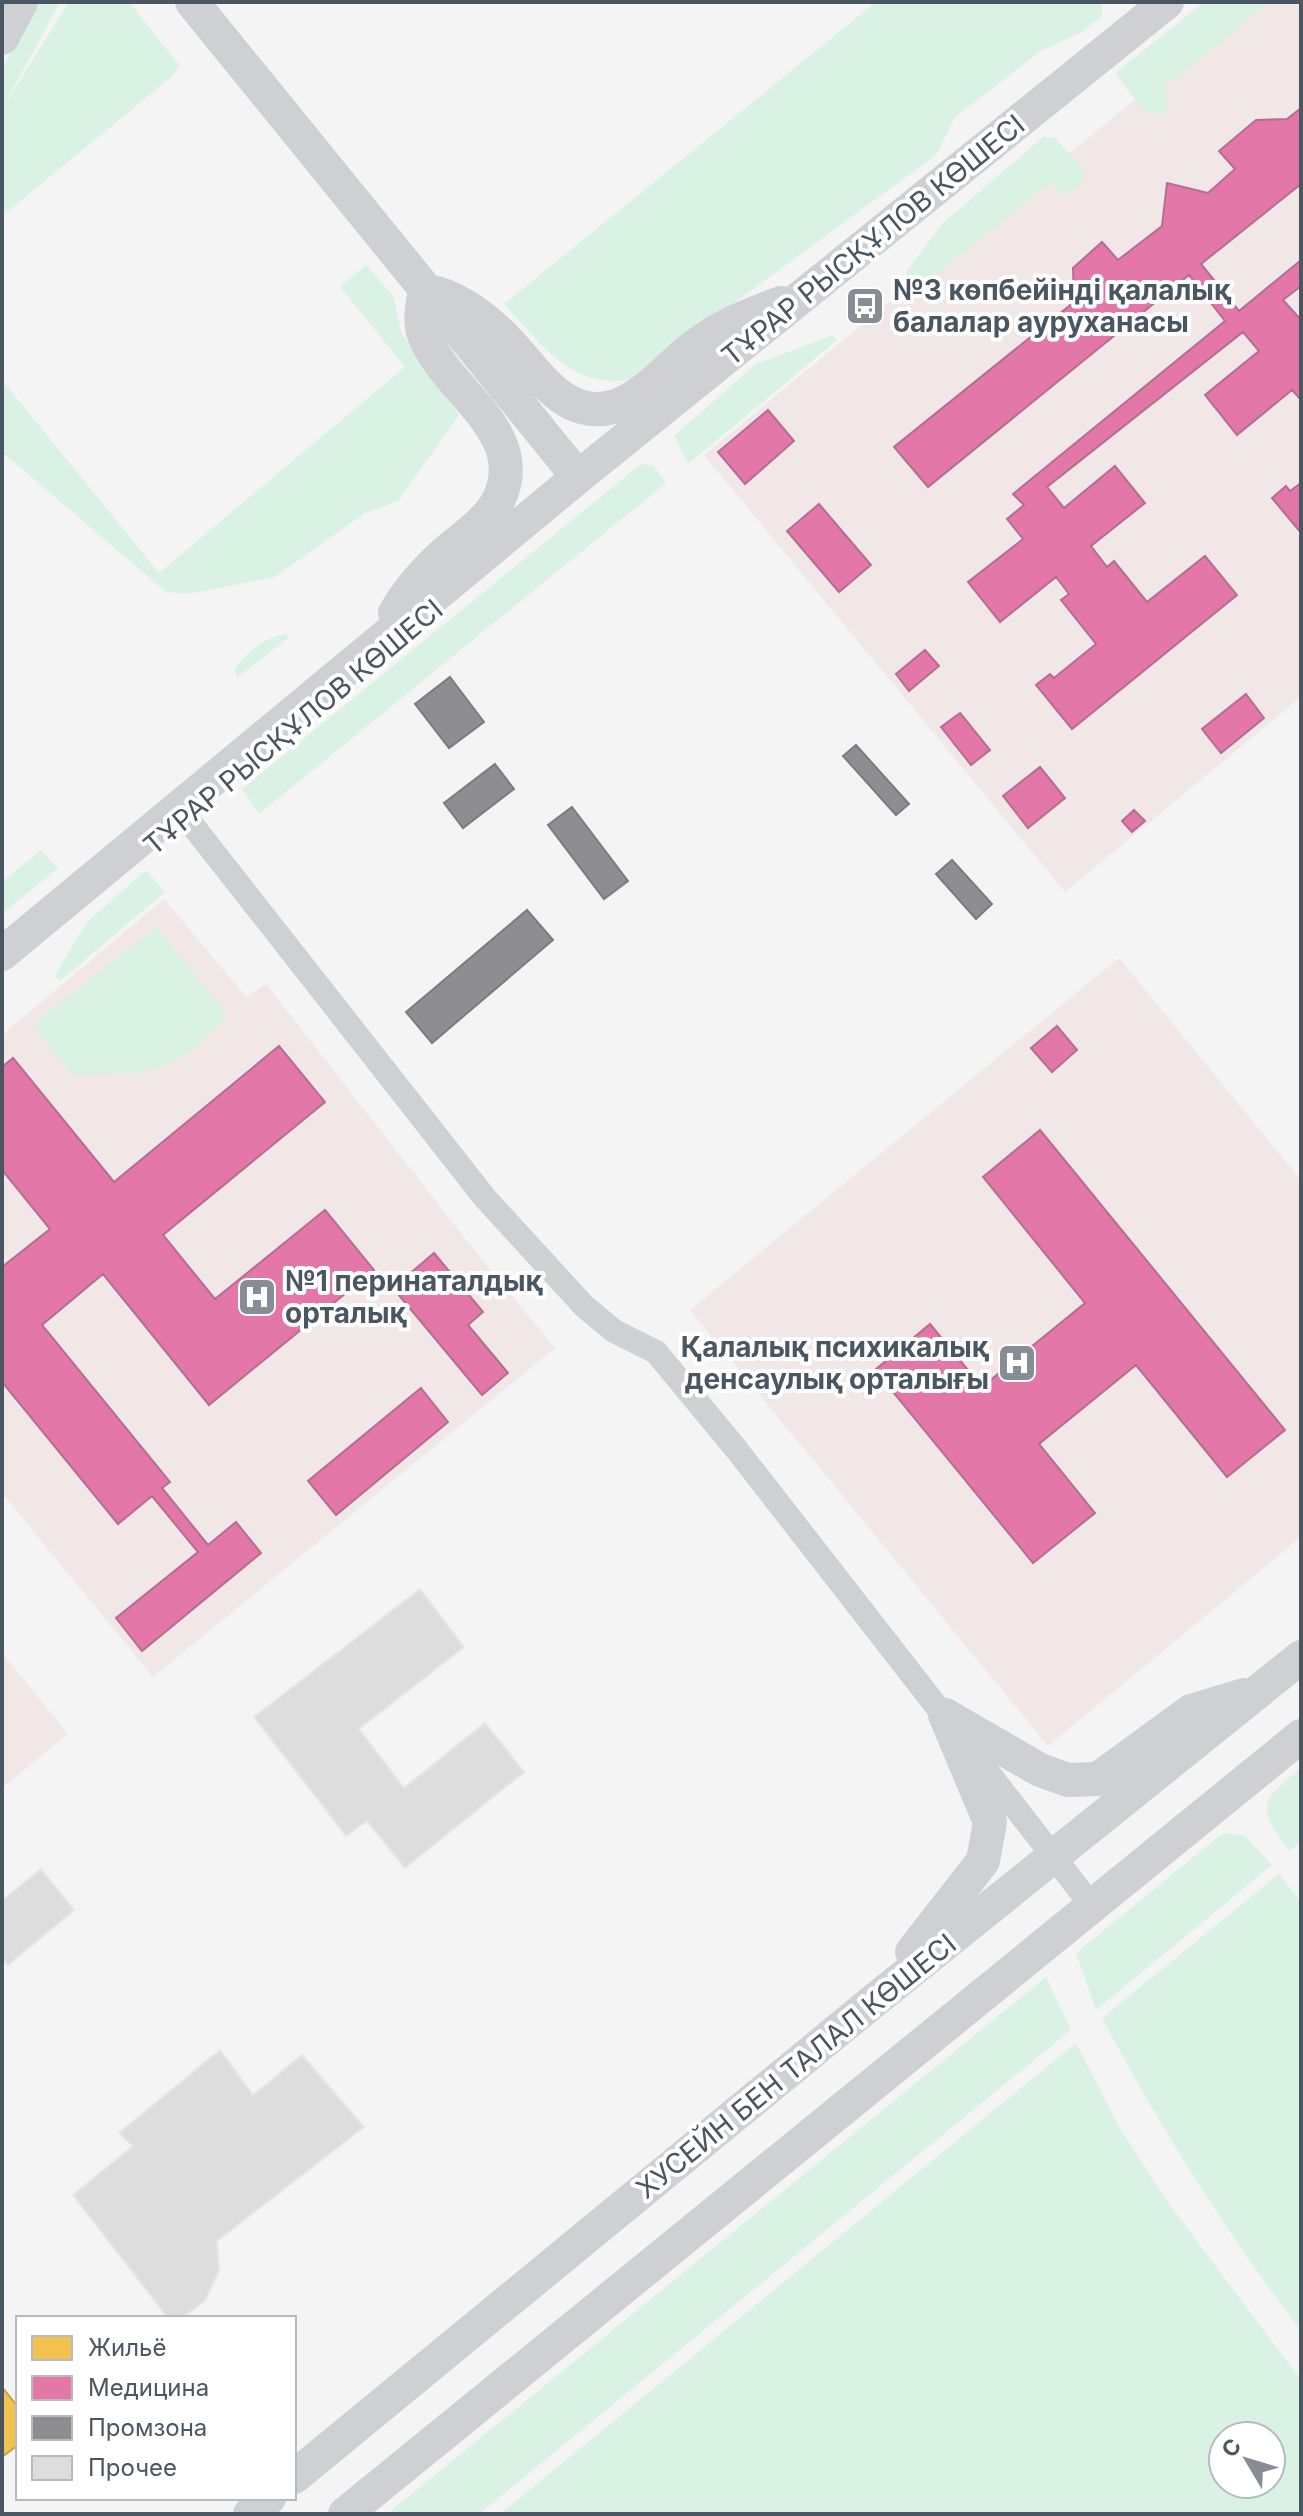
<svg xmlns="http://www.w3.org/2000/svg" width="1303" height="2516" font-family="Inter,sans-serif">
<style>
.medical{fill:#f1e7e6}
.green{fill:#d9f2e3;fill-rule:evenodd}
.homes{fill:#f2c14e;stroke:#c0a154;stroke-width:2}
.health{fill:#e377a8;stroke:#b56d93;stroke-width:2}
.industry{fill:#8d8d92;stroke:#797c83;stroke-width:2}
.building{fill:#ddddde;stroke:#e5e6e7;stroke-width:2}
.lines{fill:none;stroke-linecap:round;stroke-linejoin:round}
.street{stroke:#ced0d2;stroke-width:24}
.secondary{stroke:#ced0d4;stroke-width:34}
.labels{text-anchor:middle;stroke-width:8;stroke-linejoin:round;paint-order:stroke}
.street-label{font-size:28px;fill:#4a5661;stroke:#fff}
.poi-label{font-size:28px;font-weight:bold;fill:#4a5661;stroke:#fff;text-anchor:start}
</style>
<rect width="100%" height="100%" fill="#f4f4f4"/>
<!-- medical -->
<path class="medical" d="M 1253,2 L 1301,2 L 1301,697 L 1065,892 L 704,455 Z
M 164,899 L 246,997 L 266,984 L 471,1246 L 555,1348 L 153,1677 L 2,1493 L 2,1035 Z
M 1119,958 L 1301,1180 L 1301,1537 L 1048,1746 L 690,1310 Z
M 2,1653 L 68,1734 L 2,1788 Z"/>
<!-- green -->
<path class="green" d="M 35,2 L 60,2 L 3,107 L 69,2 L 129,2 L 180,66 L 169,79 L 2,216 L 2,70 Z
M 876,2 L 1102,2 L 1102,16 L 1082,32 L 1041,51 L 955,117 L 936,155 L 629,380 C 570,389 540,342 504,304 Z
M 1204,2 L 1270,2 L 1164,88 L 1169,108 L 1161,114 L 1144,111 L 1115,73 Z
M 1043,137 L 1055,138 L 1084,171 L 1082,182 L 1064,196 L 1051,182 L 915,291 L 906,272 L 942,224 Z
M 366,265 L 393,296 L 401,332 L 459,415 L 398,501 L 365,513 L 275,577 L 189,594 L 166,592 L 2,452 L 2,380 L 159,573 L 405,367 L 340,287 Z
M 833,335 L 837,340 L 688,464 L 674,436 L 756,364 Z
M 641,464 L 654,466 L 666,483 L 259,814 L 242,789 Z
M 286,634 L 289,637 L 237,678 L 235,668 C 251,650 262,639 286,634 Z
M 41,850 L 58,868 L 2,914 L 2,882 Z
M 146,870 L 165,892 L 60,981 L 55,975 L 87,922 Z
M 157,927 L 227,1016 C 169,1079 152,1072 72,1075 L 38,1032 L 40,1018 Z
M 1301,1768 L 1301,1842 L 1290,1851 C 1255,1808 1260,1801 1301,1768 Z
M 1227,1833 L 1245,1836 L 1272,1865 L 1096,2010 L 1076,1953 L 1218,1837 Z
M 1279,1874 L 1301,1902 L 1301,2331 C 1226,2232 1160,2128 1102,2018 Z
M 1046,1977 L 1071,2030 L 479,2514 L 387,2514 Z
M 1076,2043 L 1119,2127 L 1167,2201 L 1301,2380 L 1301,2514 L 500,2514 ZM 1223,2436 L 1271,2436 L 1271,2484 L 1223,2484 Z"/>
<!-- homes -->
<path class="homes" d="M 2,2387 L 18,2407 L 18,2445 L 2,2457 Z"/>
<!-- health -->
<path class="health" d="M 1301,108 L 1301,184 L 1201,264 L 1239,311 L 1301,260 L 1301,286 L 1283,300 L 1301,320 L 1301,400 L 1292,390 L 1237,435 L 1205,395 L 1259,351 L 1243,332 L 1047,487 L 1064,508 L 1115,466 L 1145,503 L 1091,546 L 1107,567 L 1114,561 L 1147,602 L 1205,556 L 1237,595 L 1072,729 L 1036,685 L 1050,674 L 1054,678 L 1096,644 L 1061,600 L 1069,594 L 1056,577 L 1000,622 L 968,582 L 1023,539 L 1007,519 L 1024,505 L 1013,494 L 1225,321 L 1189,275 L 928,487 L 894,447 L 1074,302 L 1073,268 L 1102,242 L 1118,260 L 1162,226 L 1167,183 L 1208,193 L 1235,169 L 1219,151 L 1256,120 L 1287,119 Z
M 768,410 L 794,441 L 745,484 L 718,452 Z
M 1301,483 L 1301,533 L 1272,498 L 1286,486 L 1290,491 Z
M 819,504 L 871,565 L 839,592 L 787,531 Z
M 925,650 L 939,666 L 909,691 L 896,674 Z
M 1246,694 L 1264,718 L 1221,753 L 1202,729 Z
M 960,713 L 990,750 L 971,765 L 941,727 Z
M 1040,767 L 1065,798 L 1028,828 L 1003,796 Z
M 1134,810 L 1145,821 L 1132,832 L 1122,821 Z
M 1057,1026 L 1077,1050 L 1052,1072 L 1031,1048 Z
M 279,1046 L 325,1102 L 163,1235 L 215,1299 L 325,1210 L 374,1270 L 209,1405 L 103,1274 L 42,1325 L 170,1482 L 162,1488 L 208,1545 L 236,1522 L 261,1553 L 142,1651 L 116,1618 L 198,1552 L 152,1496 L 118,1524 L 2,1382 L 2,1267 L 50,1229 L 2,1170 L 2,1067 L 13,1058 L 114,1182 Z
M 1040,1130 L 1285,1430 L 1227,1477 L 1136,1365 L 1039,1444 L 1095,1513 L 1033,1563 L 875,1370 L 930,1324 L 982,1387 L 1085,1303 L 983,1177 Z
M 434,1253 L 483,1312 L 468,1325 L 508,1373 L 482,1395 L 393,1288 Z
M 421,1388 L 448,1422 L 336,1515 L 308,1481 Z"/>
<!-- industry -->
<path class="industry" d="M 450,677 L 484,722 L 449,748 L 415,704 Z
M 856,745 L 909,804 L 896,815 L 843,756 Z
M 495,764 L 514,789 L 463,828 L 444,803 Z
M 572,807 L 628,881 L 604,899 L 548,825 Z
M 952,860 L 992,904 L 976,919 L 936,874 Z
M 527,910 L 553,940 L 432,1043 L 406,1012 Z"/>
<!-- building -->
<path class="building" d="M 420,1589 L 464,1647 L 359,1729 L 404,1788 L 485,1723 L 524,1772 L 405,1868 L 367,1821 L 346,1836 L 254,1717 Z
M 41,1869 L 74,1910 L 8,1965 L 2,1958 L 2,1901 Z
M 220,2050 L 253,2095 L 302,2055 L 364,2127 L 217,2241 L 219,2270 L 205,2301 L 182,2317 L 168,2318 L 73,2195 L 133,2146 L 119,2133 Z"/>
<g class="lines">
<!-- street -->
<path class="street" d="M 186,817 L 485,1198 L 584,1306 L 614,1331 L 656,1352 L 737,1450 L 1092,1906"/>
<!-- secondary -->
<path class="secondary" d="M 192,2 L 578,477
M 2,38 L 21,2
M 437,293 C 461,300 486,319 504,337 C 537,370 566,427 621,404 C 651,391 673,361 699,343 C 725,324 751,314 781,303
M 395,613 C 408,590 426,570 446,552 C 463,537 487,522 498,501 C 533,431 442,390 423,332 C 419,319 423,303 425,290
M 2,954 L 578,477 L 1167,2
M 945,1715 L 1040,1770 L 1068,1780 L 1098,1779 L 1191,1711 L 1244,1695
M 912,1952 L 983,1861 L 990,1822 L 945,1715
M 294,2477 L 870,2004 L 1301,1657
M 250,2514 L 269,2498
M 345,2514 L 1301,1736"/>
</g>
<!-- icons -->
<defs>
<g id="bus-square" transform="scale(2)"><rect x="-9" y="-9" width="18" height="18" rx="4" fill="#868d94" stroke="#fff"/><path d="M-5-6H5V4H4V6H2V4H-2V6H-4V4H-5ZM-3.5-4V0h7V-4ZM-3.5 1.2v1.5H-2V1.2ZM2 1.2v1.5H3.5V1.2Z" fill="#fff"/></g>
<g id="hospital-square" transform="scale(2)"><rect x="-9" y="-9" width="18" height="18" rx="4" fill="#868d94" stroke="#fff"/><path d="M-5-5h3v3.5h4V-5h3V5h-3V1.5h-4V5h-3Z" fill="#fff"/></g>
</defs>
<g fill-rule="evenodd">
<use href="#bus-square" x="865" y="306"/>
<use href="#hospital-square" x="257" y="1297"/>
<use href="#hospital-square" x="1017" y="1363"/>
</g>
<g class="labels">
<!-- street labels -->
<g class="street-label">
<text transform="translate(873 240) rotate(-39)" y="10">ТҰРАР РЫСҚҰЛОВ КӨШЕСІ</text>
<text transform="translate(293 727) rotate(-40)" y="10">ТҰРАР РЫСҚҰЛОВ КӨШЕСІ</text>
<text transform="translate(796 2066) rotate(-39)" y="10">ХУСЕЙН БЕН ТАЛАЛ КӨШЕСІ</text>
</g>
<!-- poi labels -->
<g class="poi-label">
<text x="893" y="300">№3 көпбейінді қалалық<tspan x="893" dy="32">балалар ауруханасы</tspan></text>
<text x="285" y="1291">№1 перинаталдық<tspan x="285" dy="32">орталық</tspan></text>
<text x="989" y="1357" text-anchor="end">Қалалық психикалық<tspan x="989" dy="32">денсаулық орталығы</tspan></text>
</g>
</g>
<!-- border -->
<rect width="1303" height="2516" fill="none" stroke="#4a5661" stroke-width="8"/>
<!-- legend -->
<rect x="16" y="2316" width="280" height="184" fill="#ffffff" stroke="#b7bbc0" stroke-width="2"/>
<rect x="32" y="2336" width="40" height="24" fill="#f2c14e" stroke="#b7bbc0" stroke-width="2"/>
<text x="88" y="2356" font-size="24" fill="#4a5661">Жильё</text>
<rect x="32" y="2376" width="40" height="24" fill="#e377a8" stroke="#b7bbc0" stroke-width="2"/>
<text x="88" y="2396" font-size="24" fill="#4a5661">Медицина</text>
<rect x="32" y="2416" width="40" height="24" fill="#8d8d92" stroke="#b7bbc0" stroke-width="2"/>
<text x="88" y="2436" font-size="24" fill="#4a5661">Промзона</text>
<rect x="32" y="2456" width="40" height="24" fill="#ddddde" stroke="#b7bbc0" stroke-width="2"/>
<text x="88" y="2476" font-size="24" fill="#4a5661">Прочее</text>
<!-- north arrow -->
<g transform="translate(1247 2460) rotate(308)"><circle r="38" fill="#ffffff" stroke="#b7bbc0" stroke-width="2"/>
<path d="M0-6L14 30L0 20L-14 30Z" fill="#868d94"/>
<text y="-12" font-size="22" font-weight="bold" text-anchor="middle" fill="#4a5661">С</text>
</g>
</svg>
